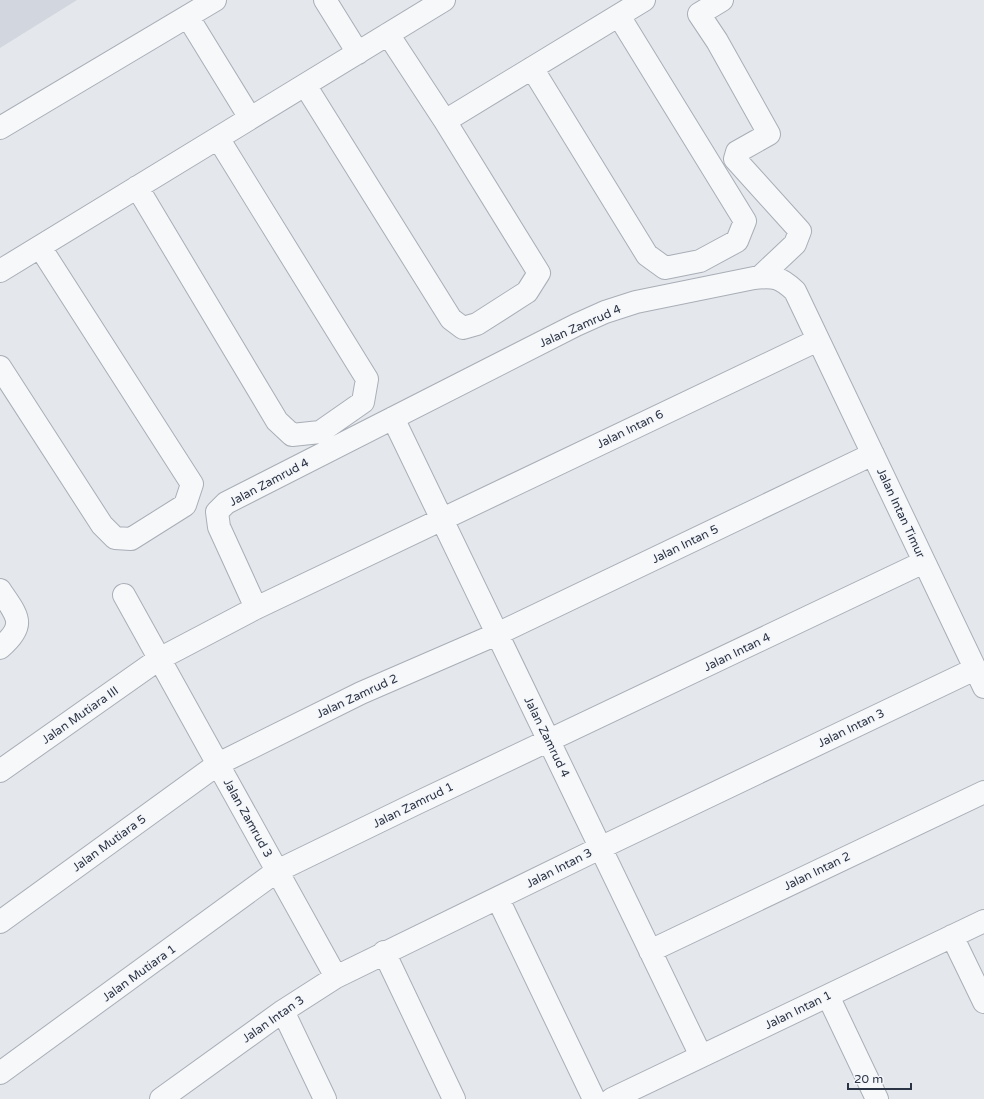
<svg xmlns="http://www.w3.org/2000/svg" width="984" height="1099" font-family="'Varela Round',sans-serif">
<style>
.built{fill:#d2d6de}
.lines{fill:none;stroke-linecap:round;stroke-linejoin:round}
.street-casing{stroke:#a9aeb7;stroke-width:24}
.street{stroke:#f7f8fa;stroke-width:22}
.labels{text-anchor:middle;stroke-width:3;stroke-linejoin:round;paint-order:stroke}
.street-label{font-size:12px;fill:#2b3445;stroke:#f4f6f9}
</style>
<rect width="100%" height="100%" fill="#e4e7ec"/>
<!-- built -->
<path class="built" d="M 0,0 L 77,0 L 0,48 Z"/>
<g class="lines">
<!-- street casing -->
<g class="street-casing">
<path id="street" d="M 325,0 L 358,53
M 722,0 L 699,14 L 717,41 L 769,134 L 737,152 L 735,159 L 800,231 L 795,244 L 760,277
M 188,17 L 250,118
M 532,68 L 647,255 L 665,268 L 700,261 L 737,241 L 745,221 L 619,16
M 305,85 L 451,319 L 463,328 L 477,324 L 527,292 L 539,273 L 445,121 L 388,34
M 445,121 L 644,0
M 0,128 L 215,0
M 137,187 L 277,421 L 292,435 L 320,432 L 363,402 L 367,379 L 218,138
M 0,271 L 444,0
M 0,367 L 102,525 L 115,538 L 131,539 L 185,505 L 192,484 L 40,247
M 393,418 L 701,1056
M 0,590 C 17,616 28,624 0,648
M 124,595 L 336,977
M 256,608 L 219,527 L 217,512 L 226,503 L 576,325 L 605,312 L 636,302 L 754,278 C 775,276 780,277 795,291 L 984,687
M 0,771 L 159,659 L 256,608 L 818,340
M 498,899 L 594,1099
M 0,922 L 218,764 L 361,693 L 497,634 L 873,454
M 952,936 L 984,1002
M 650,951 L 984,792
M 384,952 L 454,1099
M 828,996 L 877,1099
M 283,1011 L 325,1099
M 0,1073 L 277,871 L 417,803 L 924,562
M 161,1099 L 283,1011 L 336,977 L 600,848 L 975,669
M 612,1099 L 984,921"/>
</g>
<!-- street -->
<use href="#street" class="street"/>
</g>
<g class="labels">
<!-- street labels -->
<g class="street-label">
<text transform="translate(580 326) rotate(-24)" y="4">Jalan Zamrud 4</text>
<text transform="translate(630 429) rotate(-26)" y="4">Jalan Intan 6</text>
<text transform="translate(269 482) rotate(-28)" y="4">Jalan Zamrud 4</text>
<text transform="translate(901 513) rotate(65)" y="4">Jalan Intan Timur</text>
<text transform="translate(685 544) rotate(-26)" y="4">Jalan Intan 5</text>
<text transform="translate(737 652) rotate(-26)" y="4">Jalan Intan 4</text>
<text transform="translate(357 696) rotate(-25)" y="4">Jalan Zamrud 2</text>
<text transform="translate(80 715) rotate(-35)" y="4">Jalan Mutiara III</text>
<text transform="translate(851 728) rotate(-26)" y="4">Jalan Intan 3</text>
<text transform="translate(547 737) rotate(64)" y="4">Jalan Zamrud 4</text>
<text transform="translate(413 805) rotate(-26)" y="4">Jalan Zamrud 1</text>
<text transform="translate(248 818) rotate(61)" y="4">Jalan Zamrud 3</text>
<text transform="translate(109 843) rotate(-36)" y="4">Jalan Mutiara 5</text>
<text transform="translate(559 868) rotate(-27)" y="4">Jalan Intan 3</text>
<text transform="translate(817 871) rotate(-26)" y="4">Jalan Intan 2</text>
<text transform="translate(139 973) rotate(-36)" y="4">Jalan Mutiara 1</text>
<text transform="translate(798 1010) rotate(-26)" y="4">Jalan Intan 1</text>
<text transform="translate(273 1019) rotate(-35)" y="4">Jalan Intan 3</text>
</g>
</g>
<!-- scale -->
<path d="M848 1083v6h63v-6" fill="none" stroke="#2b3445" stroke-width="2"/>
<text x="854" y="1083" font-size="12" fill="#2b3445" stroke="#f4f6f9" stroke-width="3" paint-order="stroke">20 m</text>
</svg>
